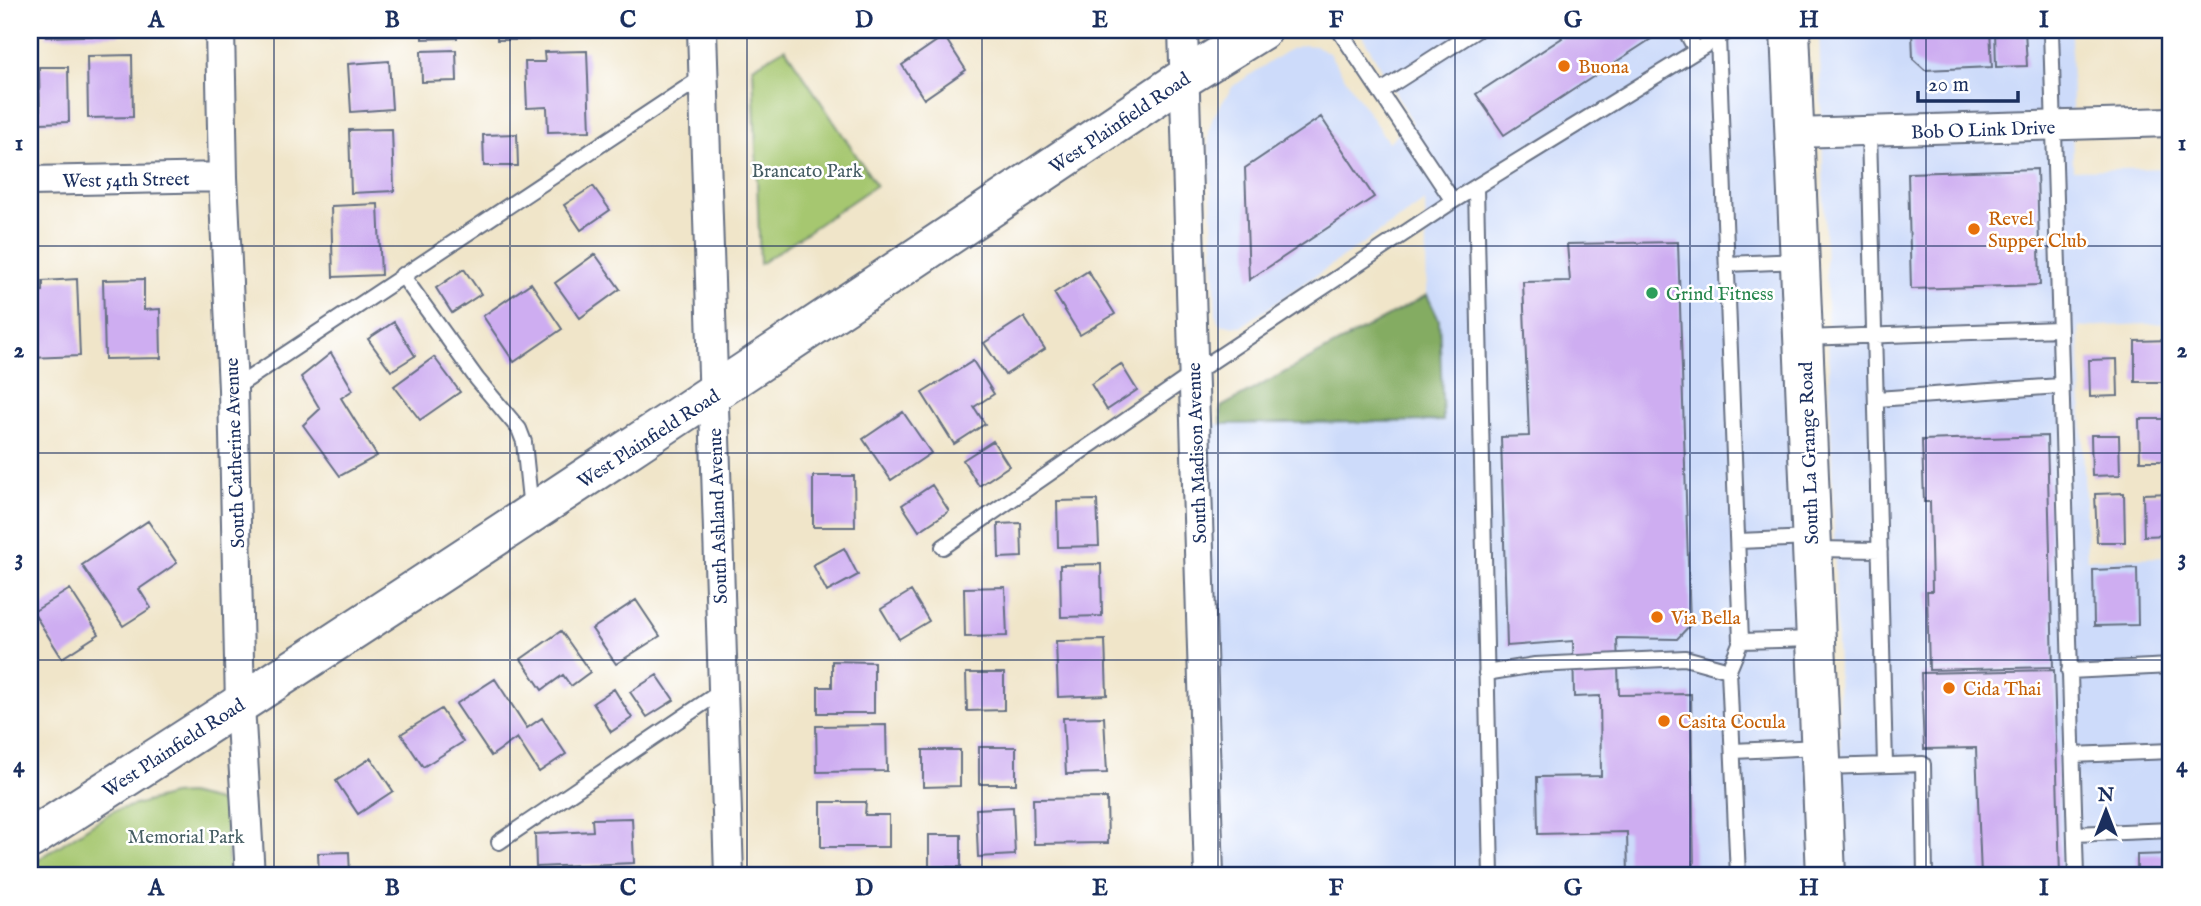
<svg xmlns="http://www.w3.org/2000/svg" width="2201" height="906" font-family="'IM FELL English',serif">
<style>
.built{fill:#cddbfa}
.green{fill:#a6c76f;stroke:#607b66;stroke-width:2}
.forest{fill:#84ac62;stroke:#506e60;stroke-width:2}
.building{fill:#ceadf1}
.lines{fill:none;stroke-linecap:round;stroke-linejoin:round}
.service-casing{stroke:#666f83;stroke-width:18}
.minor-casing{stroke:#666f83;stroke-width:32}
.secondary-casing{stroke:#666f83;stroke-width:42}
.primary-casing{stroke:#666f83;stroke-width:42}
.service{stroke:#fff;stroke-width:14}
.minor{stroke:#fff;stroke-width:28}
.secondary{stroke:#fff;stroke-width:38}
.primary{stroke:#fff;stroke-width:38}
.grid{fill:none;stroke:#1b2f5e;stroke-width:2;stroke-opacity:0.55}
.food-dot{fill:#e8710a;stroke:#fff;stroke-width:2.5}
.leisure-dot{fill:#2e9e5b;stroke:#fff;stroke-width:2.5}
.labels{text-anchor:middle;stroke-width:5;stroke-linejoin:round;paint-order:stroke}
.food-label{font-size:19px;fill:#c56008;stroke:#fff;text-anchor:start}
.street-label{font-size:19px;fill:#1b2f5e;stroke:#fff}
.park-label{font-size:19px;fill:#455d63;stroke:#fff}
.leisure-label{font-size:19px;fill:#27864d;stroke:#fff;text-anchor:start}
.neatline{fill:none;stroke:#1b2f5e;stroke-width:2.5}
.grid-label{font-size:23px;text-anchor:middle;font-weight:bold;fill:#1b2f5e}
</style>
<rect width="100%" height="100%" fill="#fff"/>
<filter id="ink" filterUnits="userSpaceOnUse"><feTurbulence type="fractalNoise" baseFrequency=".0143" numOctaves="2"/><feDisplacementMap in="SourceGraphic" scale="14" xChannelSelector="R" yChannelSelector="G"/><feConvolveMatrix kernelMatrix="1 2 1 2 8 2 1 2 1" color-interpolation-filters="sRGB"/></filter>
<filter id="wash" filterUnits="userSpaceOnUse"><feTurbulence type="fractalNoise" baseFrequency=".00686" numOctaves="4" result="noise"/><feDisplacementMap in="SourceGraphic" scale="28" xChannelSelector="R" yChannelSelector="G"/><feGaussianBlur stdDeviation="1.57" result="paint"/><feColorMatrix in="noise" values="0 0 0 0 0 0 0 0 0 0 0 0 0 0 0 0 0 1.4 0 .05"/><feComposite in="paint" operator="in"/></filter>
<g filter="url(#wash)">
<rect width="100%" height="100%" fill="#f0e5c9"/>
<!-- built -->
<path class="built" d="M 1359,30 L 1779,30 L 1821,876 L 1218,876 L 1202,424 L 1443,421 L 1439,320 L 1427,295 L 1425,201 L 1242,326 L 1223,325 L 1218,322 L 1216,315 L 1209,143 L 1209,130 L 1213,117 L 1233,86 L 1290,49 L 1303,45 L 1316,46 L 1328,52 L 1388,142 L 1413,123 Z
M 1819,30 L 2071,30 L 2073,170 L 2171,168 L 2171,323 L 2079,327 L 2087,559 L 2171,557 L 2171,876 L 1844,876 Z"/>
<!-- green -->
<path class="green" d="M 785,48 L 876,185 L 760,264 L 753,67 Z
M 188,794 L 218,801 L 225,808 L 229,876 L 30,876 L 30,865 L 113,811 L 172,795 Z"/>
<!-- forest -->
<path class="forest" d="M 1427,295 L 1439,320 L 1443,421 L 1221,424 L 1221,407 Z"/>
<g id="blocks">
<!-- building -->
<path class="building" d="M 46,30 L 120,30 L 120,35 L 46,37 Z
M 328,30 L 383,30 L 384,33 L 328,35 Z
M 422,30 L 457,30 L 457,38 L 422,39 Z
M 497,30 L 528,30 L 528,40 L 497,40 Z
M 1556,30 L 1645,30 L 1651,39 L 1504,135 L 1476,94 L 1562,38 Z
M 1912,30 L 1990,30 L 1992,67 L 1925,70 L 1913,59 Z
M 1995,30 L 2025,30 L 2027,66 L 1996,67 Z
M 944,36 L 966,70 L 924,99 L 902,65 Z
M 456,50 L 457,81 L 422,82 L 421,51 Z
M 587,51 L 590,131 L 548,132 L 547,107 L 527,108 L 525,62 L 545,62 L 544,52 Z
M 132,55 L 133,117 L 88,118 L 87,56 Z
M 389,61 L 392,109 L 351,112 L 348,64 Z
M 39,67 L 68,67 L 69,122 L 40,123 Z
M 1321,117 L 1374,197 L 1249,280 L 1245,168 Z
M 392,129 L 394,191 L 351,193 L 349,130 Z
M 517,134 L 518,166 L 484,166 L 483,135 Z
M 2037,169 L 2040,285 L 1911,289 L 1908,173 Z
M 593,186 L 610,210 L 581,230 L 564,205 Z
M 378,204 L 381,275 L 333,277 L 331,206 Z
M 1678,242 L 1690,625 L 1677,639 L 1617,638 L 1619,695 L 1691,694 L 1694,876 L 1628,876 L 1627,832 L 1538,834 L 1537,777 L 1601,776 L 1600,696 L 1574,697 L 1573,641 L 1507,646 L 1501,437 L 1529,436 L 1523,282 L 1570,281 L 1567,244 Z
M 595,254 L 620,289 L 580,318 L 555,283 Z
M 464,269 L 481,294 L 452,313 L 436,288 Z
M 1088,271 L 1115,314 L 1080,335 L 1054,293 Z
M 77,279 L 80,356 L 30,358 L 30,292 L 43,291 L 43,281 Z
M 144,279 L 144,310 L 160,309 L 161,358 L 105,359 L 103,280 Z
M 531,283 L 562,329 L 514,362 L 483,316 Z
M 1024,317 L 1045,349 L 1005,375 L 984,343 Z
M 394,322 L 415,356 L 391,371 L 368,339 Z
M 2171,340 L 2171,382 L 2135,382 L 2135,341 Z
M 331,353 L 353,390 L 341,398 L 377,456 L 340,476 L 303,425 L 320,409 L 301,377 Z
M 434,357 L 460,392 L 420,420 L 394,386 Z
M 2117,359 L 2118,396 L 2090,397 L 2089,360 Z
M 973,361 L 994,394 L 974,407 L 985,424 L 954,444 L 922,393 Z
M 1121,364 L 1137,390 L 1107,410 L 1091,384 Z
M 903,412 L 931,453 L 891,480 L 863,439 Z
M 2139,419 L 2171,419 L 2171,461 L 2140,461 Z
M 2091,435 L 2119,435 L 2120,475 L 2092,476 Z
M 2047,436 L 2053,667 L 1929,670 L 1927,591 L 1932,591 L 1930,502 L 1924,502 L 1922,440 Z
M 993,441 L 1009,466 L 979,486 L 963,460 Z
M 813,476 L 854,476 L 855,527 L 813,527 Z
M 932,485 L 949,511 L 919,531 L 902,505 Z
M 2124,493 L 2125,542 L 2097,542 L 2095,494 Z
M 2171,493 L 2171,535 L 2144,536 L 2143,494 Z
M 1097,500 L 1099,546 L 1058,547 L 1057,501 Z
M 148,521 L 177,563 L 139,589 L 151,608 L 123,626 L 82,565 Z
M 1021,523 L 1022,557 L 999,558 L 998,524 Z
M 844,548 L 858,575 L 827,592 L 813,565 Z
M 1101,564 L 1102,616 L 1061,617 L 1060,565 Z
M 2137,568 L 2138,625 L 2094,626 L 2093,570 Z
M 1005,587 L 1007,636 L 965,637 L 964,588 Z
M 70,589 L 99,634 L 62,658 L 33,612 Z
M 911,591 L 929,621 L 899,639 L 881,609 Z
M 636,600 L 660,636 L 616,664 L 592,629 Z
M 561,631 L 590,672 L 571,686 L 563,675 L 542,690 L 521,659 Z
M 1105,640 L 1107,695 L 1058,697 L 1056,641 Z
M 832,661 L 874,662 L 874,713 L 818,713 L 818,687 L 832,687 Z
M 2054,670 L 2060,876 L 1981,876 L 1976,748 L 1924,749 L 1921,673 Z
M 966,673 L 1004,673 L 1004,710 L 967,711 Z
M 657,675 L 674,700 L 647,717 L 630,692 Z
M 495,679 L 527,728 L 542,718 L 566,754 L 539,772 L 517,738 L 491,756 L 456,704 Z
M 614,689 L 632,718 L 611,732 L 593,703 Z
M 441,709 L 463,742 L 423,767 L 401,734 Z
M 1104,717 L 1107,773 L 1066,774 L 1063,718 Z
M 886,725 L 887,771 L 817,772 L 816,726 Z
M 979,747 L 1016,747 L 1016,784 L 979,784 Z
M 923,750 L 960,750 L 960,786 L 923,787 Z
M 371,758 L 393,791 L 358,814 L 336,781 Z
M 1107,798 L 1108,843 L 1034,844 L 1033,799 Z
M 821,802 L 866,802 L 865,815 L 889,815 L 889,847 L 821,847 Z
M 1013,807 L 1015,855 L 978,857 L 976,809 Z
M 632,818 L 634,863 L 536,867 L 535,834 L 593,831 L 592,819 Z
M 929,835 L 961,835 L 961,867 L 929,867 Z
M 349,852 L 350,876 L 319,876 L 318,853 Z
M 2171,854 L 2171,876 L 2137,876 L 2137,855 Z"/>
</g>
</g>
<g filter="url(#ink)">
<use href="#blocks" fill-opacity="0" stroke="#666f83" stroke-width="2"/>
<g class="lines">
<!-- service casing -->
<g class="service-casing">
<path id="service" d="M 1339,30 L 1453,201
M 1685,30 L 1696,50
M 2051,30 L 2076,876
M 1718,37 L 1741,641 L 1729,670 L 1738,876
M 1380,92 L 1477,30
M 1869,132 L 1885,765
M 1476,188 L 1491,876
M 1727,264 L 1799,261
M 402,275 L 477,379 L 519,429 L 524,442 L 531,510
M 1805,338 L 2059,329
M 233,389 L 704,76
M 1877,399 L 2060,386
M 1738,541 L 1810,538
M 943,547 L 1193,374 L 1453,201 L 1730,30
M 1815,549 L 1880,550
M 1741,641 L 1813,639
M 2069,671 L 2171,666
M 1486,673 L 1535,665 L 1685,658 L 1729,670
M 1733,751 L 1819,747
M 2072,755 L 2171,751
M 1823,767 L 1923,764 L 1925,876
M 2075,834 L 2171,830
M 499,842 L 723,690"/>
</g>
<!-- minor casing -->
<g class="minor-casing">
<path id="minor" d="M 220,30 L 223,177 L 233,389 L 240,705 L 250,876
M 702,30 L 729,876
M 1183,30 L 1209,876
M 1794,133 L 2171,122
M 30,181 L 223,177"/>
</g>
<!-- secondary casing -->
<g class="secondary-casing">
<path id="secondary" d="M 30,839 C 418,591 802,335 1184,78 L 1262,30"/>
</g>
<!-- primary casing -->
<g class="primary-casing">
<path id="primary" d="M 1790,30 L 1826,876"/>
</g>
<!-- service -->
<use href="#service" class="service"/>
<!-- minor -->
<use href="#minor" class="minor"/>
<!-- secondary -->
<use href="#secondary" class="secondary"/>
<!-- primary -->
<use href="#primary" class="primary"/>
</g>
</g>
<!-- grid -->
<path class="grid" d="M 274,30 L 274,876M 510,30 L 510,876M 747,30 L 747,876M 982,30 L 982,876M 1218,30 L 1218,876M 1455,30 L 1455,876M 1690,30 L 1690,876M 1926,30 L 1926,876M 30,246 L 2171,246M 30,453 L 2171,453M 30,660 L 2171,660"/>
<!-- markers -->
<g class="food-dot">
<circle cx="1564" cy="66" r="7"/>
<circle cx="1974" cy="229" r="7"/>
<circle cx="1657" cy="617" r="7"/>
<circle cx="1949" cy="688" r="7"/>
<circle cx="1664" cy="721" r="7"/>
</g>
<circle class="leisure-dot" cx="1652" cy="293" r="7"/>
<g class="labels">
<!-- food labels -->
<g class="food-label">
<text x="1578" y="73">Buona</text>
<text x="1988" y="225">Revel<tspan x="1988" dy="22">Supper Club</tspan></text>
<text x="1671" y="624">Via Bella</text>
<text x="1963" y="695">Cida Thai</text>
<text x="1678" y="728">Casita Cocula</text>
</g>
<!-- street labels -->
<g class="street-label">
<text transform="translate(1119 122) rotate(-34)" y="7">West Plainfield Road</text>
<text transform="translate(1983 129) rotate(-2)" y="7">Bob O Link Drive</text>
<text transform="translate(126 179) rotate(-1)" y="7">West 54th Street</text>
<text transform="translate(648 438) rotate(-33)" y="7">West Plainfield Road</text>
<text transform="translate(234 453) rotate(-92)" y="7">South Catherine Avenue</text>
<text transform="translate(1196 453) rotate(-92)" y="7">South Madison Avenue</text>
<text transform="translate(1808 453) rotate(-92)" y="7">South La Grange Road</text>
<text transform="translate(717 516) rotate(-92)" y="7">South Ashland Avenue</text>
<text transform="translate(173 747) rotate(-33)" y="7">West Plainfield Road</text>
</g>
<!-- park labels -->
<g class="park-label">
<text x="807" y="177">Brancato Park</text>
<text x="186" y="843">Memorial Park</text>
</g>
<!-- leisure labels -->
<g class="leisure-label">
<text x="1666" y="300">Grind Fitness</text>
</g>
</g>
<!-- margin -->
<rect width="2201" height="906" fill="none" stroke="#fff" stroke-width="77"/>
<!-- north arrow -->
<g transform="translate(2106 811)" stroke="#ffffff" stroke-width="5" paint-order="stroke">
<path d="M0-5L12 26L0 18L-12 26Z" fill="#1b2f5e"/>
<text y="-10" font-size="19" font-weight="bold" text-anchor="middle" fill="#1b2f5e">N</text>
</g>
<!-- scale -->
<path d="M1918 91v10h100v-10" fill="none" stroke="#1b2f5e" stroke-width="3.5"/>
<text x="1928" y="91" font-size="21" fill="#1b2f5e" stroke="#ffffff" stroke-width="5" paint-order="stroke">20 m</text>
<rect x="38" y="38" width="2124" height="829" class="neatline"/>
<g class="grid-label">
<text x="156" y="27">A</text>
<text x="392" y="27">B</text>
<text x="628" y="27">C</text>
<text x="864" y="27">D</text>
<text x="1100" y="27">E</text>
<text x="1336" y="27">F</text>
<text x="1573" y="27">G</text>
<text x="1809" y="27">H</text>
<text x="2044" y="27">I</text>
<text x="19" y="150">1</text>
<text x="2182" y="150">1</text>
<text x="19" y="357">2</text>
<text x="2182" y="357">2</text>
<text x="19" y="565">3</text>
<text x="2182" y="565">3</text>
<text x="19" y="772">4</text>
<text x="2182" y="772">4</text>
<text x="156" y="895">A</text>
<text x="392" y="895">B</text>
<text x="628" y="895">C</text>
<text x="864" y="895">D</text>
<text x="1100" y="895">E</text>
<text x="1336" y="895">F</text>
<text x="1573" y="895">G</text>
<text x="1809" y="895">H</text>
<text x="2044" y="895">I</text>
</g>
</svg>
